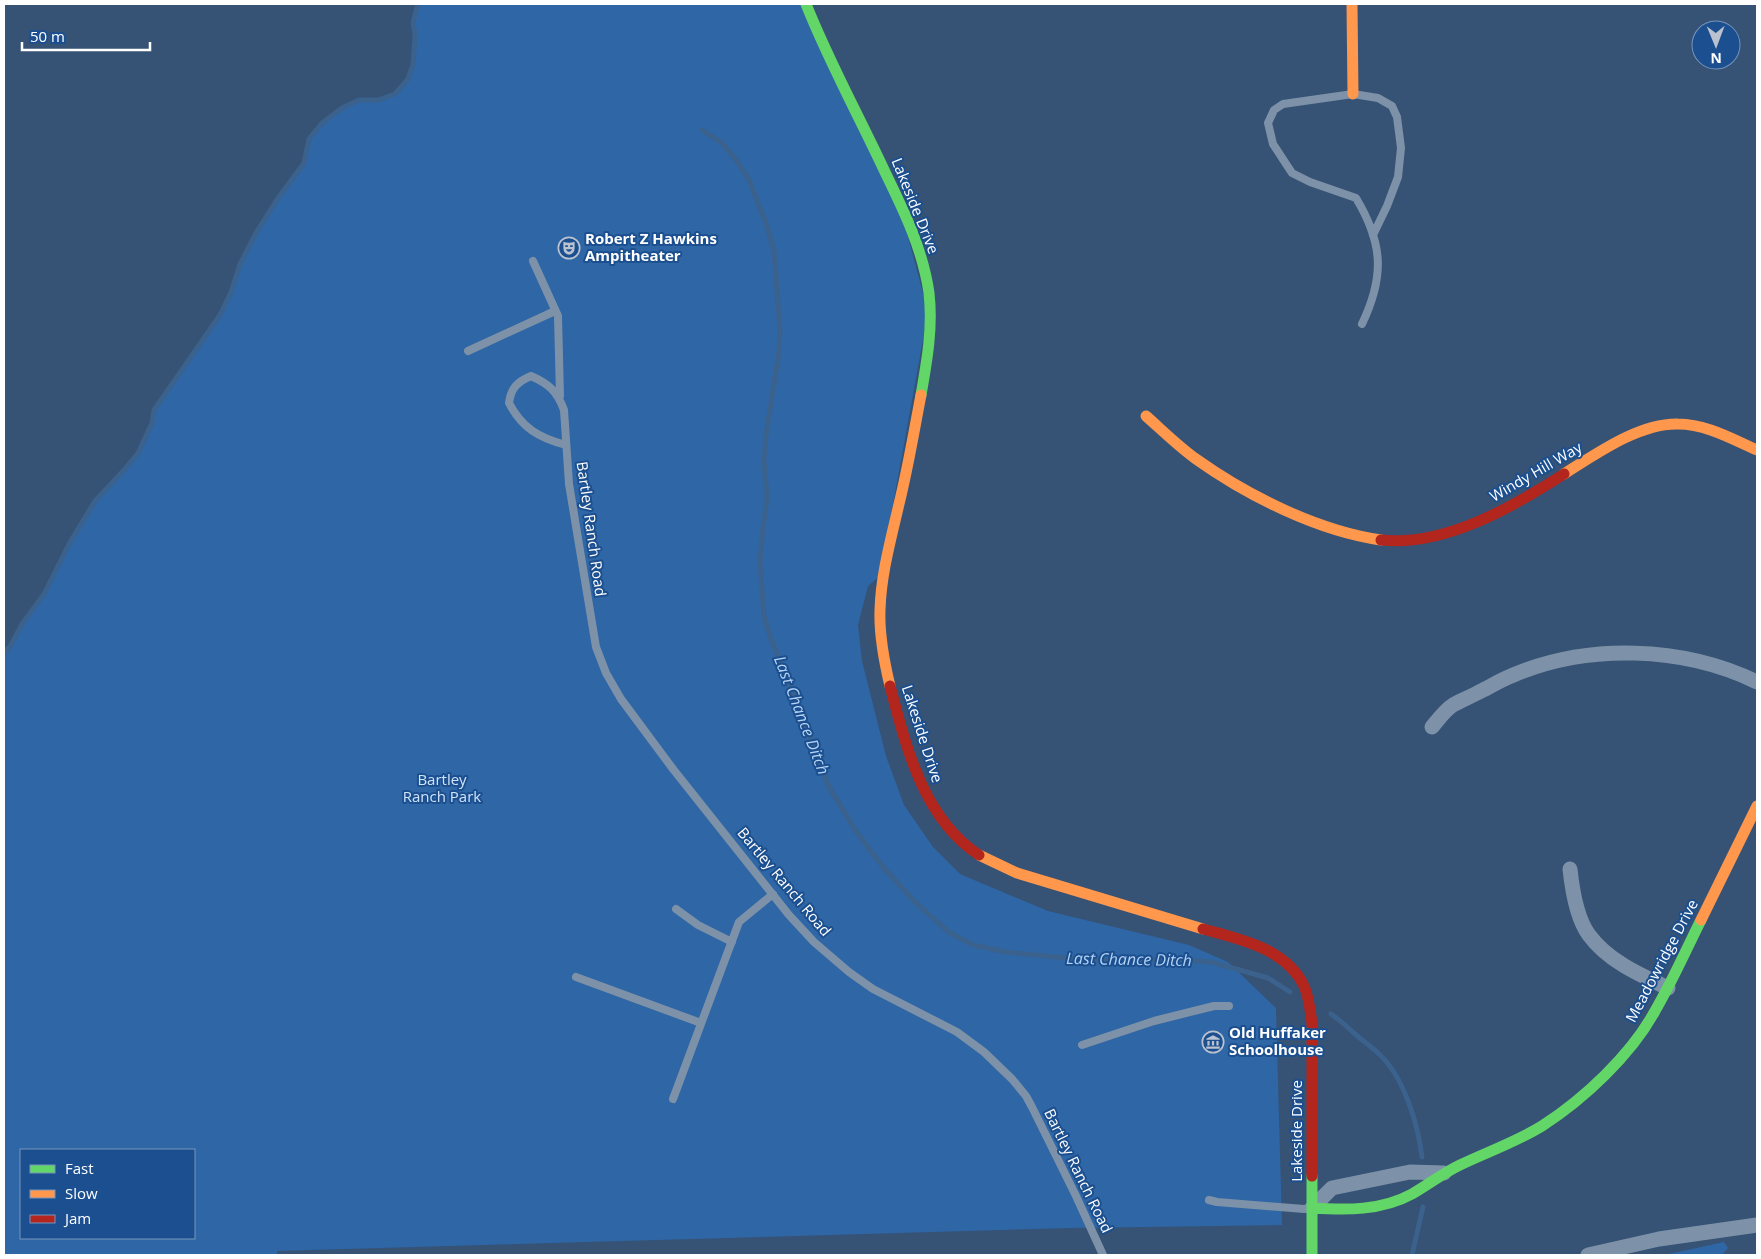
<svg xmlns="http://www.w3.org/2000/svg" width="1761" height="1259" font-family="'Open Sans',sans-serif">
<style>
.green{fill:#2f66a5;fill-rule:evenodd}
.lines{fill:none;stroke-linecap:round;stroke-linejoin:round}
.stream{stroke:#3b618d;stroke-width:5}
.lane{stroke:#7d92a8;stroke-width:8}
.street{stroke:#7d92a8;stroke-width:15}
.fast{stroke:#63d668;stroke-width:11}
.slow{stroke:#ff974d;stroke-width:11}
.jam{stroke:#b3261e;stroke-width:11}
.labels{text-anchor:middle;stroke-width:4;stroke-linejoin:round;paint-order:stroke}
.street-label{font-size:15px;fill:#fff;stroke:#1b4f8f}
.poi-label{font-size:15px;font-weight:bold;fill:#fff;stroke:#1b4f8f;text-anchor:start}
.park-label{font-size:15px;fill:#cfe3fa;stroke:#1b4f8f}
.water-label{font-size:16px;font-style:italic;fill:#b5d3f5;stroke:#1b4f8f}
</style>
<rect width="100%" height="100%" fill="#365274"/>
<!-- green -->
<path class="green" d="M 418,4 L 801,4 L 900,207 L 928,312 L 880,576 L 868,586 L 858,625 L 862,661 L 886,756 L 904,805 L 933,847 L 960,874 L 1048,911 L 1189,945 L 1228,962 L 1276,1008 L 1282,1225 L 1072,1228 L 277,1251 L 277,1255 L 4,1255 L 4,653 L 11,645 L 22,624 L 44,594 L 69,544 L 95,501 L 124,470 L 138,453 L 152,423 L 154,410 L 220,315 L 231,292 L 240,264 L 256,233 L 278,198 L 304,163 L 309,139 L 322,123 L 342,108 L 359,100 L 378,100 L 395,94 L 408,79 L 413,64 L 415,35 L 413,22 ZM 21,1150 L 194,1150 L 194,1238 L 21,1238 Z
M 1724,1242 L 1728,1248 L 1722,1255 L 1664,1255 Z"/>
<g class="lines">
<!-- stream -->
<path class="stream" d="M 702,130 L 722,143 L 737,161 L 749,180 L 766,223 L 774,250 L 780,331 L 779,352 L 766,435 L 764,463 L 767,497 L 763,529 L 760,561 L 764,616 L 770,636 L 811,738 L 828,785 L 855,830 L 883,867 L 916,903 L 950,933 L 973,945 L 1006,952 L 1086,960 L 1122,961 L 1173,959 L 1211,962 L 1268,978 L 1290,992
M 4,653 L 11,645 L 22,624 L 44,594 L 69,544 L 95,501 L 124,470 L 138,453 L 152,423 L 154,410 L 220,315 L 231,292 L 240,264 L 256,233 L 278,198 L 304,163 L 309,139 L 322,123 L 342,108 L 359,100 L 378,100 L 395,94 L 408,79 L 413,64 L 415,35 L 413,22 L 418,4
M 1331,1014 C 1340,1020 1347,1027 1355,1034 C 1363,1041 1372,1047 1379,1054 C 1404,1077 1418,1124 1422,1157
M 1412,1255 L 1423,1207"/>
<!-- lane -->
<path class="lane" d="M 533,261 L 558,316 L 560,396
M 1362,324 C 1385,276 1383,243 1356,198 L 1310,182 L 1292,173 L 1273,144 L 1268,123 L 1274,110 L 1283,104 L 1353,94 L 1378,98 L 1392,106 L 1397,117 L 1401,148 L 1398,177 L 1387,206 L 1373,235
M 468,351 L 555,311
M 566,445 C 539,438 522,428 509,403 C 511,388 517,382 531,376 C 549,384 557,391 564,410 L 569,484 L 596,647 L 606,673 L 621,699 L 673,769 L 789,915 L 814,942 L 849,972 L 873,989 L 957,1032 L 984,1052 L 1012,1079 L 1026,1096 L 1032,1107 L 1076,1196 L 1103,1255
M 676,909 L 698,925 L 732,942
M 576,977 L 701,1023
M 1082,1045 L 1154,1021 L 1214,1006 L 1229,1006
M 673,1099 L 739,922 L 773,894
M 1209,1200 L 1217,1202 L 1304,1209 L 1310,1208"/>
<!-- street -->
<path class="street" d="M 1432,727 C 1438,720 1445,710 1453,705 C 1462,700 1472,696 1481,691 C 1491,686 1501,680 1511,676 C 1587,643 1683,646 1757,682
M 1570,869 C 1572,888 1577,919 1589,935 C 1608,961 1640,975 1668,988
M 1312,1208 L 1332,1188 L 1410,1172 L 1444,1173
M 1588,1255 L 1659,1239 L 1757,1225"/>
<!-- fast -->
<path class="fast" d="M 806,4 C 829,62 859,116 885,172 C 904,211 923,250 929,293 C 933,327 927,361 921,395
M 1312,1176 L 1312,1255
M 1312,1208 C 1346,1210 1381,1211 1412,1194 C 1428,1185 1443,1173 1460,1165 C 1487,1152 1516,1142 1542,1126 C 1584,1099 1631,1055 1655,1011 C 1672,982 1686,950 1701,920"/>
<!-- slow -->
<path class="slow" d="M 1352,4 L 1353,94
M 1146,416 C 1162,430 1178,446 1196,459 C 1248,496 1318,531 1381,540
M 1564,474 C 1596,454 1639,423 1678,424 C 1706,424 1732,439 1757,450
M 890,686 C 884,661 879,636 880,610 C 881,574 891,539 899,504 C 908,468 914,431 921,395
M 979,855 L 1017,873 L 1203,929
M 1701,920 L 1757,806"/>
<!-- jam -->
<path class="jam" d="M 1381,540 C 1444,547 1513,507 1564,474
M 890,686 C 906,747 923,818 979,855
M 1203,929 C 1239,939 1286,948 1304,986 C 1309,997 1310,1010 1312,1023 L 1312,1176"/>
</g>
<!-- icons -->
<defs>
<g id="theatre-ring" transform="scale(1.125)"><circle r="9.5" fill="#1b4f8f" stroke="#b9c2ce" stroke-width="1.5"/><path d="M-5-5.5Q0-4 5-5.5V0Q5 5 0 6Q-5 5-5 0ZM-3.3-2.5H-1v1.5H-3.3ZM1-2.5H3.3v1.5H1ZM-2.8 1Q0 5.5 2.8 1Z" fill="#b9c2ce"/></g>
<g id="museum-ring" transform="scale(1.125)"><circle r="9.5" fill="#1b4f8f" stroke="#b9c2ce" stroke-width="1.5"/><path d="M0-6L6-3V-2H-6V-3ZM-5-1h2V3h-2ZM-1-1h2V3h-2ZM3-1h2V3H3ZM-6 4H6V6H-6Z" fill="#b9c2ce"/></g>
</defs>
<g fill-rule="evenodd">
<use href="#theatre-ring" x="569" y="248"/>
<use href="#museum-ring" x="1213" y="1042"/>
</g>
<g class="labels">
<!-- street labels -->
<g class="street-label">
<text transform="translate(915 206) rotate(68)" y="5">Lakeside Drive</text>
<text transform="translate(1536 472) rotate(-30)" y="5">Windy Hill Way</text>
<text transform="translate(591 529) rotate(82)" y="5">Bartley Ranch Road</text>
<text transform="translate(922 734) rotate(72)" y="5">Lakeside Drive</text>
<text transform="translate(784 882) rotate(50)" y="5">Bartley Ranch Road</text>
<text transform="translate(1662 961) rotate(-62)" y="5">Meadowridge Drive</text>
<text transform="translate(1297 1131) rotate(-90)" y="5">Lakeside Drive</text>
<text transform="translate(1078 1171) rotate(64)" y="5">Bartley Ranch Road</text>
</g>
<!-- poi labels -->
<g class="poi-label">
<text x="585" y="244">Robert Z Hawkins<tspan x="585" dy="17">Ampitheater</tspan></text>
<text x="1229" y="1038">Old Huffaker<tspan x="1229" dy="17">Schoolhouse</tspan></text>
</g>
<!-- park labels -->
<g class="park-label">
<text x="442" y="785">Bartley<tspan x="442" dy="17">Ranch Park</tspan></text>
</g>
<!-- water labels -->
<g class="water-label">
<text transform="translate(802 715) rotate(69)" y="6">Last Chance Ditch</text>
<text transform="translate(1129 959) rotate(1)" y="6">Last Chance Ditch</text>
</g>
</g>
<!-- border -->
<rect width="1761" height="1259" fill="none" stroke="#ffffff" stroke-width="10"/>
<!-- legend -->
<rect x="20" y="1149" width="175" height="90" fill="#1b4f8f" stroke="#7695bc"/>
<rect x="30" y="1165" width="25" height="8" fill="#63d668" stroke="#7695bc"/>
<text x="65" y="1174" font-size="15" fill="#ffffff">Fast</text>
<rect x="30" y="1190" width="25" height="8" fill="#ff974d" stroke="#7695bc"/>
<text x="65" y="1199" font-size="15" fill="#ffffff">Slow</text>
<rect x="30" y="1215" width="25" height="8" fill="#b3261e" stroke="#7695bc"/>
<text x="65" y="1224" font-size="15" fill="#ffffff">Jam</text>
<!-- north arrow -->
<g transform="translate(1716 45) rotate(179)"><circle r="24" fill="#1b4f8f" stroke="#7695bc"/>
<path d="M0-4L9 19L0 12L-9 19Z" fill="#b9c2ce"/>
<text y="-8" font-size="14" font-weight="bold" text-anchor="middle" fill="#ffffff">N</text>
</g>
<!-- scale -->
<path d="M22 42v8h128v-8" fill="none" stroke="#ffffff" stroke-width="2.5"/>
<text x="30" y="42" font-size="15" fill="#ffffff" stroke="#1b4f8f" stroke-width="4" paint-order="stroke">50 m</text>
</svg>
